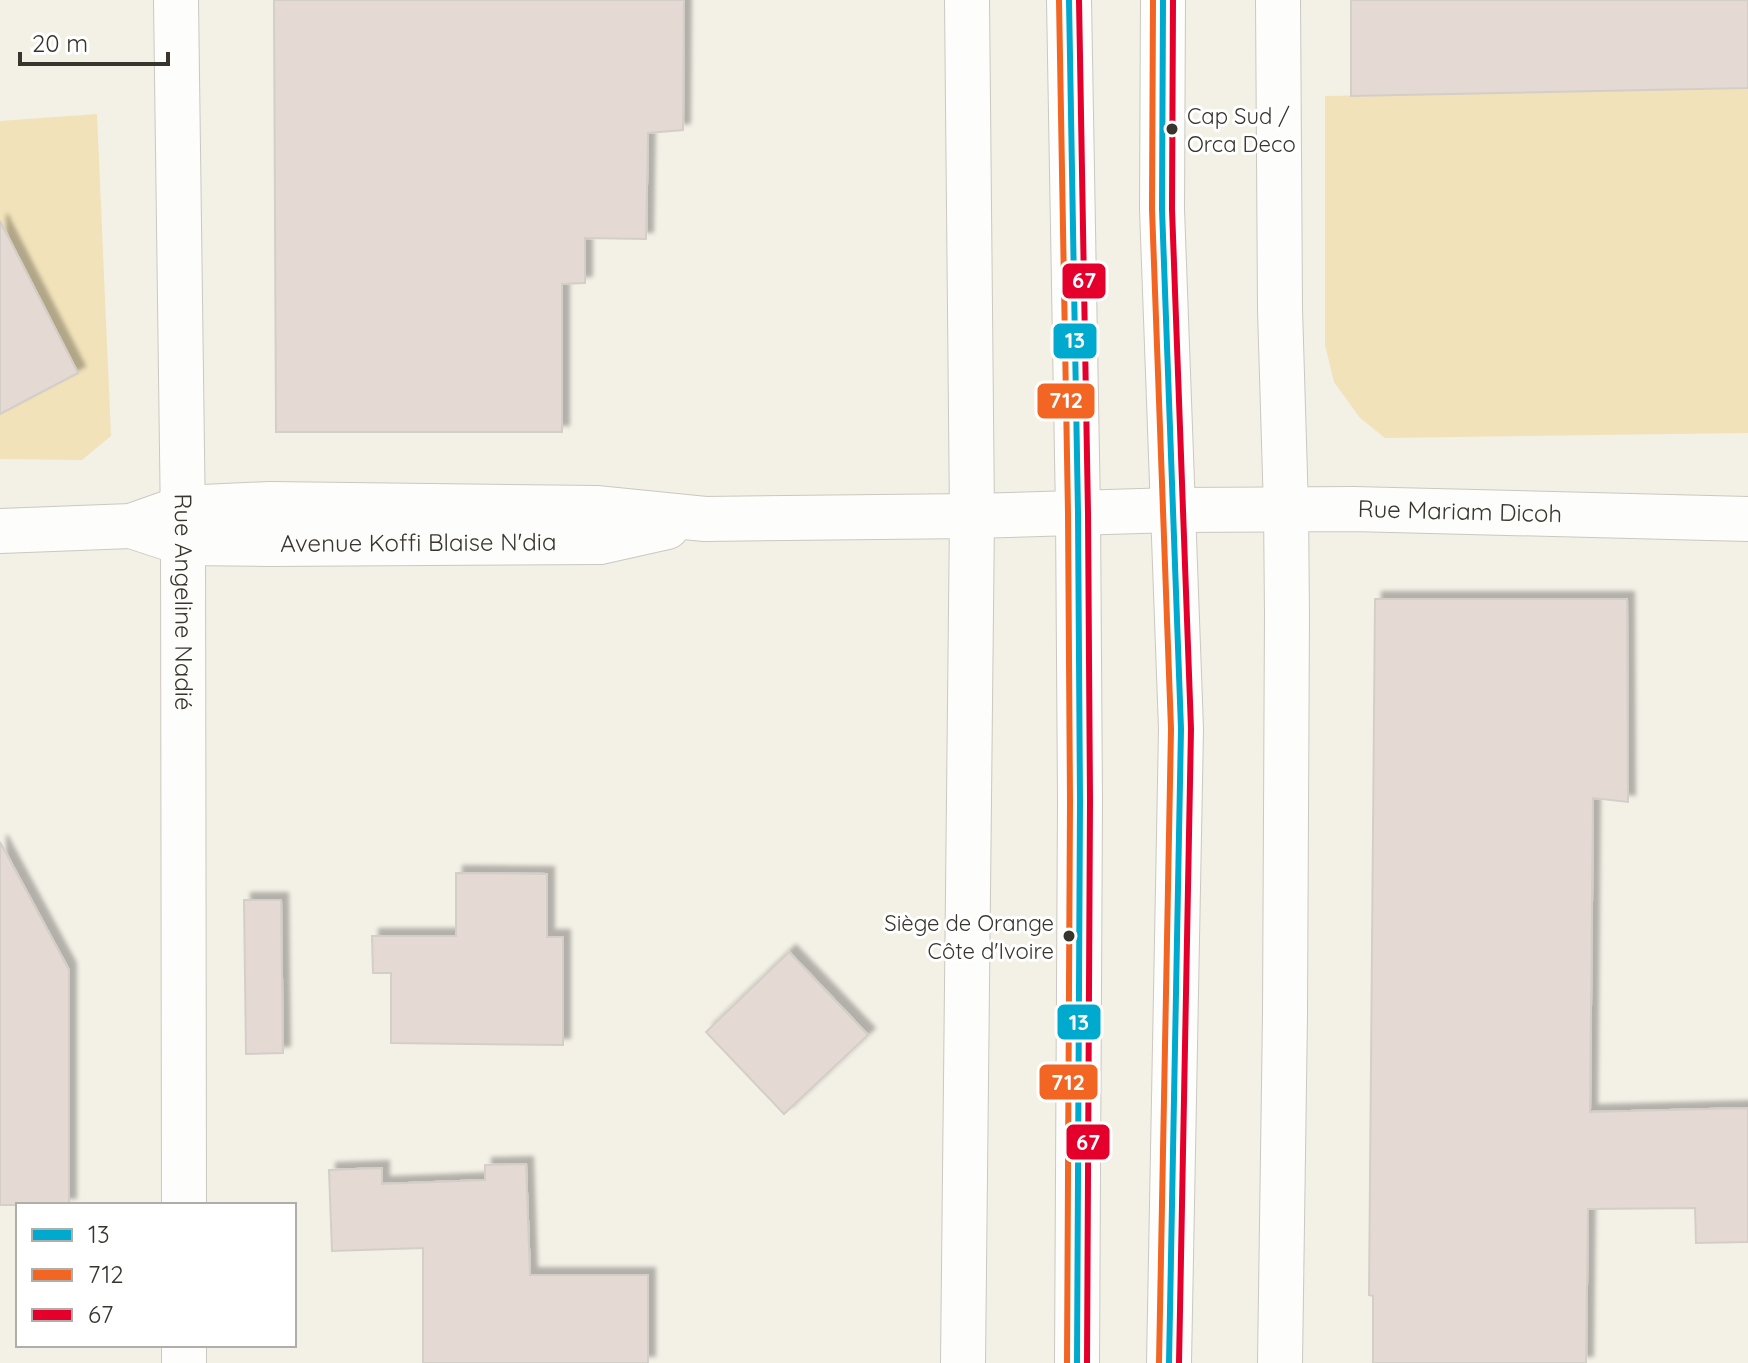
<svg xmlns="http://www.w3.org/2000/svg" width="1748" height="1363" font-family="Quicksand,sans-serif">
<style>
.green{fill:#f1e2b9}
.building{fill:#e4d9d3;stroke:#d4cec9;stroke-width:2;filter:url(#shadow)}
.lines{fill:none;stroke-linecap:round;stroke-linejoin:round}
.minor-casing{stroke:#cbc8c1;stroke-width:46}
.tertiary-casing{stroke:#cbc8c1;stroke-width:46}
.trunk-casing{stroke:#cbc8c1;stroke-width:46}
.minor{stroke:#fdfdfb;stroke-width:44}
.tertiary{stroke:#fdfdfb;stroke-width:44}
.trunk{stroke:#fdfdfb;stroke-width:44}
.bus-1-casing{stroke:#fff;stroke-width:12}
.bus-2-casing{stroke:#fff;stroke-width:12}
.bus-3-casing{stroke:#fff;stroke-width:12}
.bus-1{stroke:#00a9ce;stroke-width:6}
.bus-2{stroke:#f26522;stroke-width:6}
.bus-3{stroke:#e4002b;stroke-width:6}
.bus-dot{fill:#38352e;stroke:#fff;stroke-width:3}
.labels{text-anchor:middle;stroke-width:6;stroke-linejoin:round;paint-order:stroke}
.bus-label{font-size:22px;fill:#38352e;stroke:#fff;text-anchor:start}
.street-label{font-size:24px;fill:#38352e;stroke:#fff}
.line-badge{stroke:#fff;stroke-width:3}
.badge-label{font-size:22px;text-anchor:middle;font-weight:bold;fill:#fff}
</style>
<defs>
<filter id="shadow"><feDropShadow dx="7" dy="-7" stdDeviation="2" flood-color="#0004"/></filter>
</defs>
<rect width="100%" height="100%" fill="#f3f0e6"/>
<!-- green -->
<path class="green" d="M 1748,88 L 1748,433 L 1385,438 L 1360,418 L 1334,382 L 1325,345 L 1325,96 Z
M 97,114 L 111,436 L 82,460 L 0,459 L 0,121 Z"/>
<!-- building -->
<path class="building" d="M 274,0 L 684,0 L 683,130 L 648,133 L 646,239 L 585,238 L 585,283 L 562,284 L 562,432 L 276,432 Z
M 1351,0 L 1748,0 L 1748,88 L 1351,96 Z
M 0,221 L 78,373 L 0,414 Z
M 1375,599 L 1627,599 L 1628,802 L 1593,798 L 1590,1112 L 1748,1108 L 1748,1242 L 1696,1243 L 1695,1208 L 1588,1209 L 1586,1363 L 1373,1363 L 1373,1296 L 1369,1295 Z
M 0,842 L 69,970 L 69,1205 L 0,1205 Z
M 456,873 L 547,874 L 547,937 L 563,937 L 563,1045 L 391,1043 L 391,973 L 373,973 L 372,936 L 456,936 Z
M 244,900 L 281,900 L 283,1053 L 246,1054 Z
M 789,952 L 868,1035 L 784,1114 L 706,1032 Z
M 526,1164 L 530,1275 L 648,1275 L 648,1363 L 423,1363 L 423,1248 L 332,1251 L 329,1170 L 382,1168 L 382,1184 L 485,1180 L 485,1165 Z"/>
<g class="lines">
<!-- minor casing -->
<g class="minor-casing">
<g id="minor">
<path id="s1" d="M 176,0 L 183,524 L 184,1205"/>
<path d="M 1278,0 L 1280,309 L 1286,509 L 1287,613 L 1285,1015 L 1280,1363"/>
<path id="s2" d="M 1174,510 L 1353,509 L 1748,519"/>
<path d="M 184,1345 L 184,1363"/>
<path d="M 963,1363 L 972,516 L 967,0"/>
</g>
</g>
<!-- tertiary casing -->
<g class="tertiary-casing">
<g id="tertiary">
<path id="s3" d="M 131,526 L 183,543 L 270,544 L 600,542 L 667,527"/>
<path d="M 0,531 L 131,526 L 182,508 L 270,504 L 596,508 L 705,519 L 972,516 L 1174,510"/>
</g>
</g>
<!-- trunk casing -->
<g class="trunk-casing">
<path id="trunk" d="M 1069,0 L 1078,513 L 1080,801 L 1077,1363
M 1163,0 L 1162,209 L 1181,729 L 1169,1363"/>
</g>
<!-- minor -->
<use href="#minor" class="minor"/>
<!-- tertiary -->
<use href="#tertiary" class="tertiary"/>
<!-- trunk -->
<use href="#trunk" class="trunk"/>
<!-- bus-1 casing -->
<g class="bus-1-casing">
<path id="bus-1" d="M 1069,0 L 1078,513 L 1080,801 L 1077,1363
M 1163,0 L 1162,209 L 1181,729 L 1169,1363"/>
</g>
<!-- bus-2 casing -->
<g class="bus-2-casing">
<path id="bus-2" d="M 1059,0 L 1068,513 L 1070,801 L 1067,1363
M 1153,0 L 1152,209 L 1171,729 L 1159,1363"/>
</g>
<!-- bus-3 casing -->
<g class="bus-3-casing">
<path id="bus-3" d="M 1079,0 L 1088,513 L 1090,801 L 1087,1363
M 1173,0 L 1172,209 L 1191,729 L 1179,1363"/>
</g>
<!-- bus-1 -->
<use href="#bus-1" class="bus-1"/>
<!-- bus-2 -->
<use href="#bus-2" class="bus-2"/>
<!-- bus-3 -->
<use href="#bus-3" class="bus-3"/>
</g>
<!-- markers -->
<g class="bus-dot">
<circle cx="1172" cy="129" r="7"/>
<circle cx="1069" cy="936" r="7"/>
</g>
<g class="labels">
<!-- bus labels -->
<g class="bus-label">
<text x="1187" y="124">Cap Sud /<tspan x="1187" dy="28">Orca Deco</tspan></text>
<text x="1054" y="931" text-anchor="end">Siège de Orange<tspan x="1054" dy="28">Côte d'Ivoire</tspan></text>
</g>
<!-- street labels -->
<g class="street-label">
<text dy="8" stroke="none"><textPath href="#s2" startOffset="286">Rue Mariam Dicoh</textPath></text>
<text dy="8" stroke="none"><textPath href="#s3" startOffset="290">Avenue Koffi Blaise N'dia</textPath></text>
<text dy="8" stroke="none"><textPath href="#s1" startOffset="602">Rue Angeline Nadié</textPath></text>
</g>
</g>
<g class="line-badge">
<rect x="1061" y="262" width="46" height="38" rx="8" fill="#e4002b"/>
<rect x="1052" y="322" width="46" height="38" rx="8" fill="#00a9ce"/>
<rect x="1036" y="382" width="60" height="38" rx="8" fill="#f26522"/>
<rect x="1056" y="1003" width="46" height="38" rx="8" fill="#00a9ce"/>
<rect x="1038" y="1063" width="61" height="38" rx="8" fill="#f26522"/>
<rect x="1065" y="1123" width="46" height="38" rx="8" fill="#e4002b"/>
</g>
<g class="badge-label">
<text x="1084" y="288">67</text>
<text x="1075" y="348">13</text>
<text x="1066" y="408">712</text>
<text x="1079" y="1030">13</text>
<text x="1068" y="1090">712</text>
<text x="1088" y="1150">67</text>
</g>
<!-- legend -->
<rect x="16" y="1203" width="280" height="144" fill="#ffffff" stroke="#afaeab" stroke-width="2"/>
<rect x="32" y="1229" width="40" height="12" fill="#00a9ce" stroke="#afaeab" stroke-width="2"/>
<text x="88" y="1243" font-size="24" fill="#38352e">13</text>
<rect x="32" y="1269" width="40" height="12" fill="#f26522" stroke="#afaeab" stroke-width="2"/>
<text x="88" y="1283" font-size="24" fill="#38352e">712</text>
<rect x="32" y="1309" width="40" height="12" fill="#e4002b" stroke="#afaeab" stroke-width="2"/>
<text x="88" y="1323" font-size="24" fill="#38352e">67</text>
<!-- scale -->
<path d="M20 52v12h148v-12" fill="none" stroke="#38352e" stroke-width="4"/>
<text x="32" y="52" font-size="24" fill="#38352e" stroke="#ffffff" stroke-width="6" paint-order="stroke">20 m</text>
</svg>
